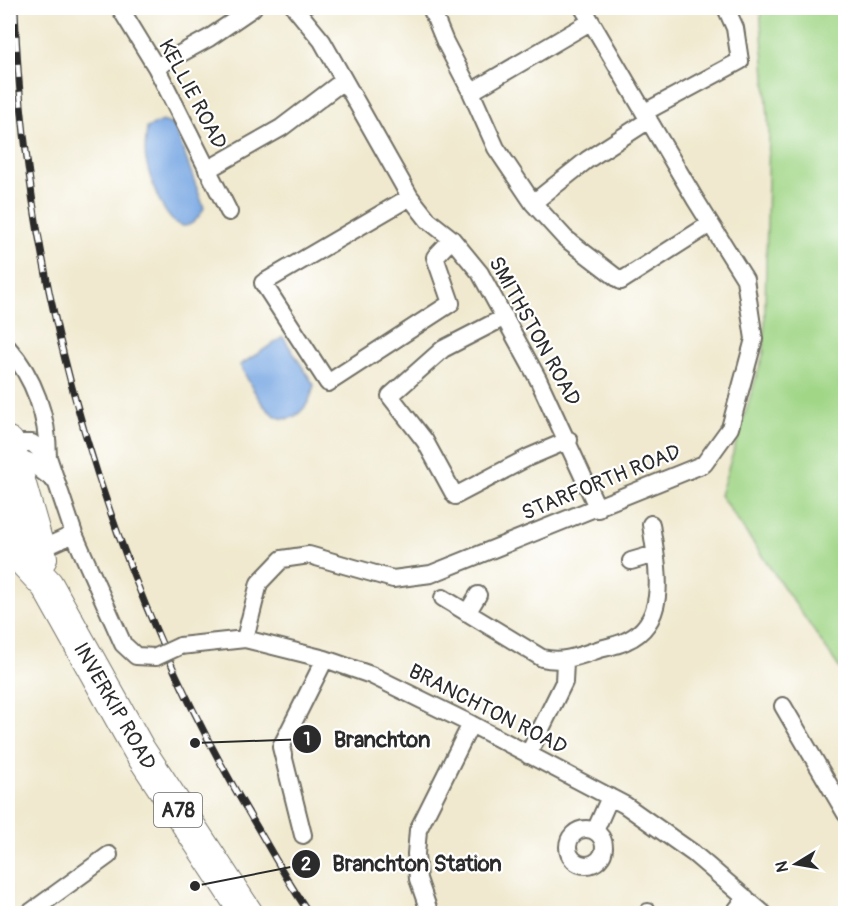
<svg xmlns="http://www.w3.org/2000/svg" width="853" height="921" font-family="Pangolin,sans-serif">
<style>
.green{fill:#a1d687;stroke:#668059;stroke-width:1.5}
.water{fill:#79a8e3;stroke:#526a87;stroke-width:1.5}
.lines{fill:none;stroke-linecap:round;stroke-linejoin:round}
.street-casing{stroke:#706e64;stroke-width:20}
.highway-casing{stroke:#706e64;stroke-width:34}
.street{stroke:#fff;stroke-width:16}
.highway{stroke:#fff;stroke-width:32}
.rail-casing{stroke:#2b2b2b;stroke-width:7}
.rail{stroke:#fff;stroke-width:4.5;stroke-dasharray:14;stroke-linecap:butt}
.street-bridge-casing{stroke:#706e64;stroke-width:20;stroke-linecap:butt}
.street-bridge{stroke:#fff;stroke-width:16}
.labels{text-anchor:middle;stroke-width:4.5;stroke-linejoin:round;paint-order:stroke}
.shield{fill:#fff;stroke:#6b6b6b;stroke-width:1.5}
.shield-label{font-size:20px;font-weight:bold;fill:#2b2b2b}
.street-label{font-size:21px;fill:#2b2b2b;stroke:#fff}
.leader{fill:none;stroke:#2b2b2b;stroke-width:2}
.callout-dot{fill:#2b2b2b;stroke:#fff;stroke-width:2}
.mark-label{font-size:18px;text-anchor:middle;font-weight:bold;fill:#fff}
.callout-label{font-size:22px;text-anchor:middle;font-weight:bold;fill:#2b2b2b;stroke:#fff;stroke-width:4.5;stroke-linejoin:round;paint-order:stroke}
</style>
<rect width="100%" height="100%" fill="#fff"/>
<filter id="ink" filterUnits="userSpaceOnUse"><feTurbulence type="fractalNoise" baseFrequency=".0167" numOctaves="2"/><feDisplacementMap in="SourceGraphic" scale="12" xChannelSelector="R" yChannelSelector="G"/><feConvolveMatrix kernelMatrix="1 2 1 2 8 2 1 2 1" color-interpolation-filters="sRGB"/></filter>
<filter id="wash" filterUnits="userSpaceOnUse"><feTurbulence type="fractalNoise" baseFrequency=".008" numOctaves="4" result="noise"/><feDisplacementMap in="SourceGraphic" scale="24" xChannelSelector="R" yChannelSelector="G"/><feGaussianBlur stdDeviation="1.35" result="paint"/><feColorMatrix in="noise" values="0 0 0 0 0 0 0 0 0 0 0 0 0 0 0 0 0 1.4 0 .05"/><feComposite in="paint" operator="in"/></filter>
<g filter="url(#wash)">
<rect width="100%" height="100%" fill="#f0e9cf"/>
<!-- green -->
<path class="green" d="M 760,8 L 845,8 L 845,676 L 720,495 L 764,352 L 769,131 Z"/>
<!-- water -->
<path class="water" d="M 162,121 L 174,125 L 204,208 C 176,260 151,185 146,160 C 144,150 146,139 147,128 Z
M 283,337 L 314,385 C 311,398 307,408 295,416 C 269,431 250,382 240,365 Z"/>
</g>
<g filter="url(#ink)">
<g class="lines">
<!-- street casing -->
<g class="street-casing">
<path id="street" d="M 120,8 L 156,67 L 229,212
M 295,8 L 322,41 L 410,197 L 428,220 L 452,239 L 480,273 L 538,379 L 598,509
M 431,8 L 445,42 L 471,92 L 496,148 L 533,203 L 565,238 L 621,281 L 710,224
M 156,67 L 209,38 L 253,8
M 471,92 L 590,22
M 645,112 L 740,61 L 735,28 L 726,8
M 207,170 L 281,128 L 343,81
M 410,197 L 263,283 L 328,383 L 451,303 L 435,257 L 452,239
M 533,203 L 587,160 L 649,120
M 505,317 L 443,349 L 390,396 L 425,441 L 455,496 L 529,457 L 569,440
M 8,348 C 34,377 48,417 48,457
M 54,480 L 30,462 L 10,454 L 21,443 L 32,443 L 48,457 L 74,534 L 123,644 L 136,656 L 156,657
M 39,550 L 74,534
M 631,561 L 655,554
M 443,598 L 542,658 C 563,663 579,656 600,649 C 608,647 618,645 626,641 C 672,621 656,562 651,524
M 467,613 L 478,595
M 245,639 L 259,583 L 282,559 L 309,555 L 393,579 L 431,574 L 704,464 L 730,428 L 754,339 L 745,279 L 695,199 L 583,8
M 180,646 L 245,639 L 325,659 L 371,675 L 471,724 L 625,805 L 693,853 L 764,914
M 783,706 L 846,814
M 528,755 L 564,682 L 565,661
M568 847a18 18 0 1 1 36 0a18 18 0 1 1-36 0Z
M 595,831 L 610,797
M 303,835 L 281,747 L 325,659
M 648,912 L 650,914
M 28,914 L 109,855
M 430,914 L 418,879 L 416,854 L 418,830 L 471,724
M 733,914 L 746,898"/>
</g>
<!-- highway casing -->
<g class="highway-casing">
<path id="highway" d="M 8,443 L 41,558
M 8,525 L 20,556 L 47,585 L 139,750 L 247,914"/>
</g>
<!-- street -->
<use href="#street" class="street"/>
<!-- highway -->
<use href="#highway" class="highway"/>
<!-- rail casing -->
<g class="rail-casing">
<path id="rail" d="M 15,8 C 24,290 111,584 257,827 C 274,856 290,886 310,914"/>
</g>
<!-- rail -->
<use href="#rail" class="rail"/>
<!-- street-bridge casing -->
<g class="street-bridge-casing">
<path id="street-bridge" d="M 156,657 L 180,646"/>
</g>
<!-- street-bridge -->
<use href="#street-bridge" class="street-bridge"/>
</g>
</g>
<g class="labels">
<!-- shield labels -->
<rect class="shield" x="154" y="793" width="48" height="34" rx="4.5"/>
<g class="shield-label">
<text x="178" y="817">A78</text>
</g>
<!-- street labels -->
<g class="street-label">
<text transform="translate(193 94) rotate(62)" y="7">KELLIE ROAD</text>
<text transform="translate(535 331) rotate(61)" y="7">SMITHSTON ROAD</text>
<text transform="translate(601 482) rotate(-22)" y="7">STARFORTH ROAD</text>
<text transform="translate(115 706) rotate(60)" y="7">INVERKIP ROAD</text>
<text transform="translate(488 709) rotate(27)" y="7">BRANCHTON ROAD</text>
</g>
</g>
<!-- callouts -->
<path class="leader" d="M195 743L307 739M195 886L306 864"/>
<g class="callout-dot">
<circle cx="195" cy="743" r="6"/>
<circle cx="195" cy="886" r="6"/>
<circle cx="307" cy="739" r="15"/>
<circle cx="306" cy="864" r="15"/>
</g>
<g class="mark-label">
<text x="307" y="745">1</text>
<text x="306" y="870">2</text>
</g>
<g class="callout-label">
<text x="382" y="747">Branchton</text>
<text x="417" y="871">Branchton Station</text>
</g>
<!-- margin -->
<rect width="853" height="921" fill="none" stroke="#fff" stroke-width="30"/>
<!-- north arrow -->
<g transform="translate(796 864) rotate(259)" stroke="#ffffff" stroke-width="4.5" paint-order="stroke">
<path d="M0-4.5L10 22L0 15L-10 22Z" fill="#2b2b2b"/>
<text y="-9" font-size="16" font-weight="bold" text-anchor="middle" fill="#2b2b2b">N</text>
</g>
</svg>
